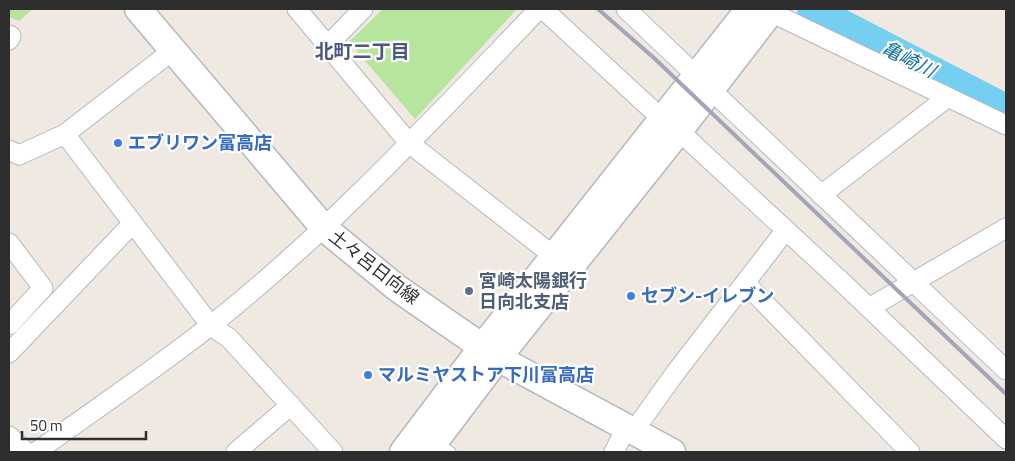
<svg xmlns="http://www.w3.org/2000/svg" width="1015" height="461" font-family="'Titillium Web','Noto Sans JP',sans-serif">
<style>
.green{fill:#b6e59e}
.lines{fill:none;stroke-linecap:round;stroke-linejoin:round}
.river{stroke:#75cff0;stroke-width:30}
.lane-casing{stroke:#b4b7c1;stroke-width:11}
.street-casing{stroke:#b4b7c1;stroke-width:21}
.secondary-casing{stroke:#b4b7c1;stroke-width:29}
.lane{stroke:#fff;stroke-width:9}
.street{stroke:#fff;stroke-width:19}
.secondary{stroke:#fff;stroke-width:26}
.rail{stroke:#a3a6b8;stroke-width:4}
.shop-dot{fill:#3f7fe0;stroke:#fff;stroke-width:2}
.service-dot{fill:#5c6f8a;stroke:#fff;stroke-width:2}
.labels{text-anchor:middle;stroke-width:4.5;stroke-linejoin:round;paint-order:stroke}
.shop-label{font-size:18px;font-weight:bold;fill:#366cbe;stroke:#fff;text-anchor:start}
.street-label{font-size:18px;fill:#2e2e2e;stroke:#fff}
.service-label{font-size:18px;font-weight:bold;fill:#4e5e75;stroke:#fff;text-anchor:start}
.neighbourhood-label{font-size:19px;font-weight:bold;fill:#4d5680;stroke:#fff}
.water-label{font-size:19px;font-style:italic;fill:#0d6fa3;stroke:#fff}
</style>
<rect width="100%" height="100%" fill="#efe9e1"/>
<!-- green -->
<path class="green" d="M 9,9 L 33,9 L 19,21 L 9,17 Z
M 383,9 L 517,9 L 415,119 L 349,42 Z"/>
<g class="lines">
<!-- river -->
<path class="river" d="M 812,9 L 1006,109"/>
<!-- lane casing -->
<g class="lane-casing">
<path id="lane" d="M 436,441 L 451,452"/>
</g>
<!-- street casing -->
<g class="street-casing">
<path id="street" d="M 297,9 L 409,143 L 564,264
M 543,9 L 662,119
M 626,9 L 1006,370
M 764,9 L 1006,125
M 9,35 L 11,36 L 9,40
M 328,45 L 363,9
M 679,131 L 843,283 L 1006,439
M 65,134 L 211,326 L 229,338 L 333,452
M 9,150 L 19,155 L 65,134 L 172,51
M 821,195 L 948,97
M 9,243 L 43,288 L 9,325
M 746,284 L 910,452
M 869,308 L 1006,228
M 9,353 L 132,224
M 633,432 L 676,372 L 785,231
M 9,436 L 26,452
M 36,452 C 94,410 154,370 210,326 C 330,231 434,118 539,9
M 236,452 L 291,405
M 614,452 L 626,428"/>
</g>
<!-- secondary casing -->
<g class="secondary-casing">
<path id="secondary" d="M 138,9 L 324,228 L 397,288 L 498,358 L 672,452
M 403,452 L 483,346 L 749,9
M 427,452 L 498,358 L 679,131 L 773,9"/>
</g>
<!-- lane -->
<use href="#lane" class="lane"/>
<!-- street -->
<use href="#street" class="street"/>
<!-- secondary -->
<use href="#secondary" class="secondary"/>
<!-- rail -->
<path class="rail" d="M 598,9 L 654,58 L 1006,394"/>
</g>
<!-- markers -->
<g class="shop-dot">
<circle cx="118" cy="143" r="5"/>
<circle cx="631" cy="296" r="5"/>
<circle cx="368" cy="375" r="5"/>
</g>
<circle class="service-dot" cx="469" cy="291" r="5"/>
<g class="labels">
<!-- shop labels -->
<g class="shop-label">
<text x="128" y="149">エブリワン富高店</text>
<text x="641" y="302">セブン-イレブン</text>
<text x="378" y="381">マルミヤストア下川富高店</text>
</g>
<!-- street labels -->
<g class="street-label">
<text transform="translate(374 267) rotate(38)" y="6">土々呂日向線</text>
</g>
<!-- service labels -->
<g class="service-label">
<text x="479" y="287">宮崎太陽銀行<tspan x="479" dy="21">日向北支店</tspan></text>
</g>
<!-- neighbourhood labels -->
<g class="neighbourhood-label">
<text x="362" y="58">北町二丁目</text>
</g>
<!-- water labels -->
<g class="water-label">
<text transform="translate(909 59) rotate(27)" y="7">亀崎川</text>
</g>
</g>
<!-- border -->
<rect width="1015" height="461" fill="none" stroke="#2e2e2e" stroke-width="20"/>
<!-- scale -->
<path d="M22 431v8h124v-8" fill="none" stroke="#2e2e2e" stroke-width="2.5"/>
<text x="30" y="431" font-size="15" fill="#2e2e2e" stroke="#ffffff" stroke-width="4" paint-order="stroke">50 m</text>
</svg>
